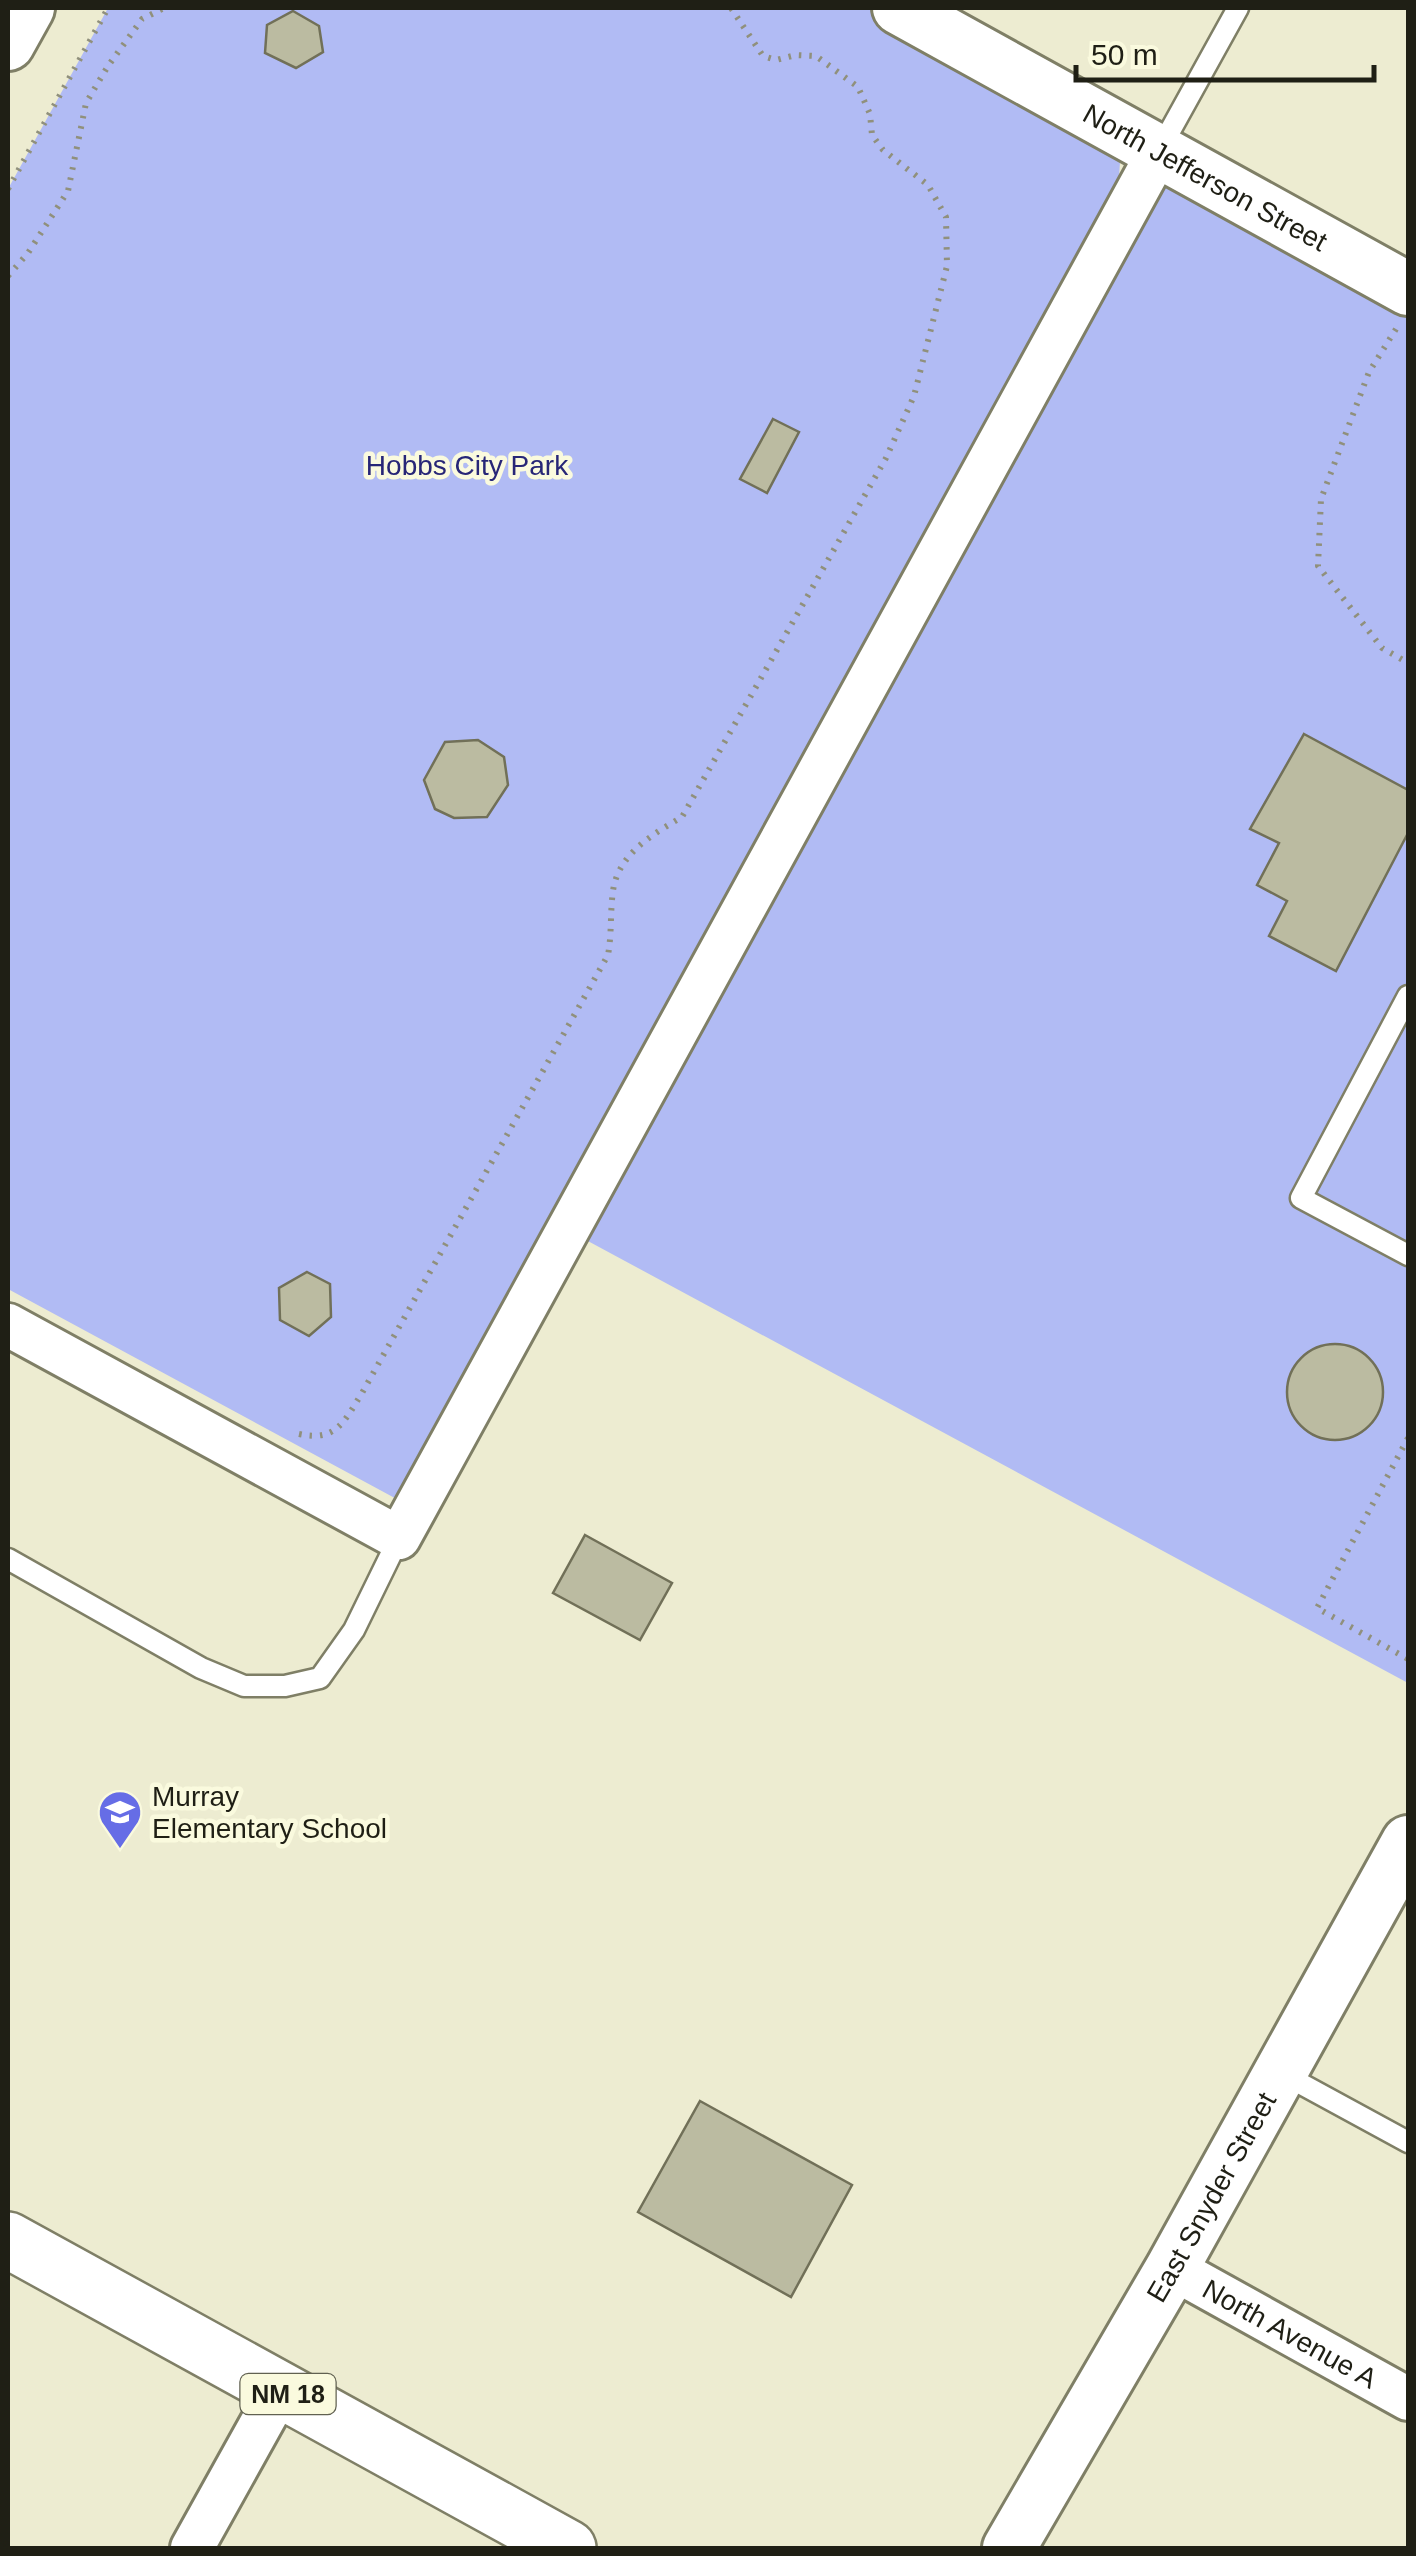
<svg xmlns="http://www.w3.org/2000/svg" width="1416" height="2556" font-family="Helvetica,sans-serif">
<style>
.green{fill:#b1bbf4}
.building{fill:#bbbba1;stroke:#717058;stroke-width:2.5}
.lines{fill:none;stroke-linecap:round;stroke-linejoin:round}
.service-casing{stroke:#7f7f66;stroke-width:25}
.minor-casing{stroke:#7f7f66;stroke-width:48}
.tertiary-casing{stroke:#7f7f66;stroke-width:58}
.primary-casing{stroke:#7f7f66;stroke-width:60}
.path{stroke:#90907c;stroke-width:6;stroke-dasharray:2.5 8;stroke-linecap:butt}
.service{stroke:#fff;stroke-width:20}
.minor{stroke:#fff;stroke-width:42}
.tertiary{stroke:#fff;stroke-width:52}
.primary{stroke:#fff;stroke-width:55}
.labels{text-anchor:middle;stroke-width:9;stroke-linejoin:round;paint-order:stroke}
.shield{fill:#fafade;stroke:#616151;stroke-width:2.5}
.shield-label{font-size:25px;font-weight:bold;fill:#1f1f15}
.street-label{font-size:28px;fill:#1f1f15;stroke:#fafade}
.park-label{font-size:28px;fill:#272677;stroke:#fafade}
.poi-label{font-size:28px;fill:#1f1f15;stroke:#fafade;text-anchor:start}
</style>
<rect width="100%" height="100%" fill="#edecd1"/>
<!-- green -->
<path class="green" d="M 108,8 L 885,8 L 1122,131 L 1118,193 L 1141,161 L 1408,307 L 1408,1683 L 586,1240 L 404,1503 L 8,1289 L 8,189 Z"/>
<!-- building -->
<path class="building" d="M 293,11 L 319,26 L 323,52 L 296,68 L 265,53 L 267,25 Z
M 773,419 L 799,432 L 767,493 L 740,479 Z
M 1304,734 L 1408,790 L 1408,833 L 1336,971 L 1269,936 L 1287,901 L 1257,885 L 1279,843 L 1250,829 Z
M 478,740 L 504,757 L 508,785 L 487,817 L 454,818 L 435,809 L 424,780 L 445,742 Z
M 307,1272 L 330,1284 L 331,1317 L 309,1336 L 280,1320 L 279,1288 Z
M1287 1392a48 48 0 1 1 96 0a48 48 0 1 1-96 0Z
M 585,1535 L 672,1583 L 640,1640 L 553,1593 Z
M 700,2101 L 852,2185 L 791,2297 L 638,2212 Z"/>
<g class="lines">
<!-- service casing -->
<g class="service-casing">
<path id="service" d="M 1160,149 L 1238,8
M 1408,996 L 1301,1198 L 1408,1255
M 8,1559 L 201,1668 L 244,1686 L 285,1686 L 320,1678 L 354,1630 L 399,1538
M 1283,2074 L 1408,2142"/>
</g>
<!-- minor casing -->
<g class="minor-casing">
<g id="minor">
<path d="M 8,1325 L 399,1538 L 1159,151"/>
<path id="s1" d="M 1172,2268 L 1408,2399"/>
<path d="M 192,2548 L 281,2388"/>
</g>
</g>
<!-- tertiary casing -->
<g class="tertiary-casing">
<g id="tertiary">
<path id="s2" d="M 899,8 L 1408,289"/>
<path d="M 8,44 L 28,8"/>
<path id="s3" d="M 1009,2548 L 1172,2268 L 1408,1842"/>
</g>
</g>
<!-- primary casing -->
<g class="primary-casing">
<path id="primary" d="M 8,2240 L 568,2548"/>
</g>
<!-- path -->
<path class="path" d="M 8,189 L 108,8
M 8,276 L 28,253 L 68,191 L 86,103 L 108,66 L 142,19 L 164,8
M 1396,329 L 1369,372 L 1321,499 L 1318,566 L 1382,648 L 1408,663
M 299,1434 C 336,1442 344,1422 362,1393 L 608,955 C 612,933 610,912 613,891 C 618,854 653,834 682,817 L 886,458 L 914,396 L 947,266 L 946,217 L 928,185 L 883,150 L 872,135 L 870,114 L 858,87 L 816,56 L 796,55 L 776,60 L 763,56 L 731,8
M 1408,1438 L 1317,1608 L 1408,1659"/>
<!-- service -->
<use href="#service" class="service"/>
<!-- minor -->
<use href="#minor" class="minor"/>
<!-- tertiary -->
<use href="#tertiary" class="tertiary"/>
<!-- primary -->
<use href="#primary" class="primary"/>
</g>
<!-- icons -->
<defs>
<g id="school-pin" transform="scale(2.25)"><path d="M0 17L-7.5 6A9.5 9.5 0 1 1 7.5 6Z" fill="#666de6" stroke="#fafade"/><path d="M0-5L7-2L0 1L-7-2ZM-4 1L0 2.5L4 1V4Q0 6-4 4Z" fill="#fff"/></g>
</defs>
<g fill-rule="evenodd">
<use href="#school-pin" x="120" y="1812"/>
</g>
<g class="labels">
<!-- shield labels -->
<rect class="shield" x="240.5" y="2374" width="95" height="40" rx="8"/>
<g class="shield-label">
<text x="288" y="2403">NM 18</text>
</g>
<!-- street labels -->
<g class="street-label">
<text dy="10" stroke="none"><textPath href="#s2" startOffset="350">North Jefferson Street</textPath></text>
<text dy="10" stroke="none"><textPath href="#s3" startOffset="405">East Snyder Street</textPath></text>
<text dy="10" stroke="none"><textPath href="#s1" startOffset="135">North Avenue A</textPath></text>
</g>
<!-- park labels -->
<g class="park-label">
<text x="467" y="475">Hobbs City Park</text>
</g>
<!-- poi labels -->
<g class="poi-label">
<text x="152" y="1806">Murray<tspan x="152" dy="32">Elementary School</tspan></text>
</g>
</g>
<!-- border -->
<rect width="1416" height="2556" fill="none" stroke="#1f1f15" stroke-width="20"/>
<!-- scale -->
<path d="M1076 65v15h298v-15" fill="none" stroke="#1f1f15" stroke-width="5"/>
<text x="1091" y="65" font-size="30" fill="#1f1f15" stroke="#fafade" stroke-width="8" paint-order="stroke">50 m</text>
</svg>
